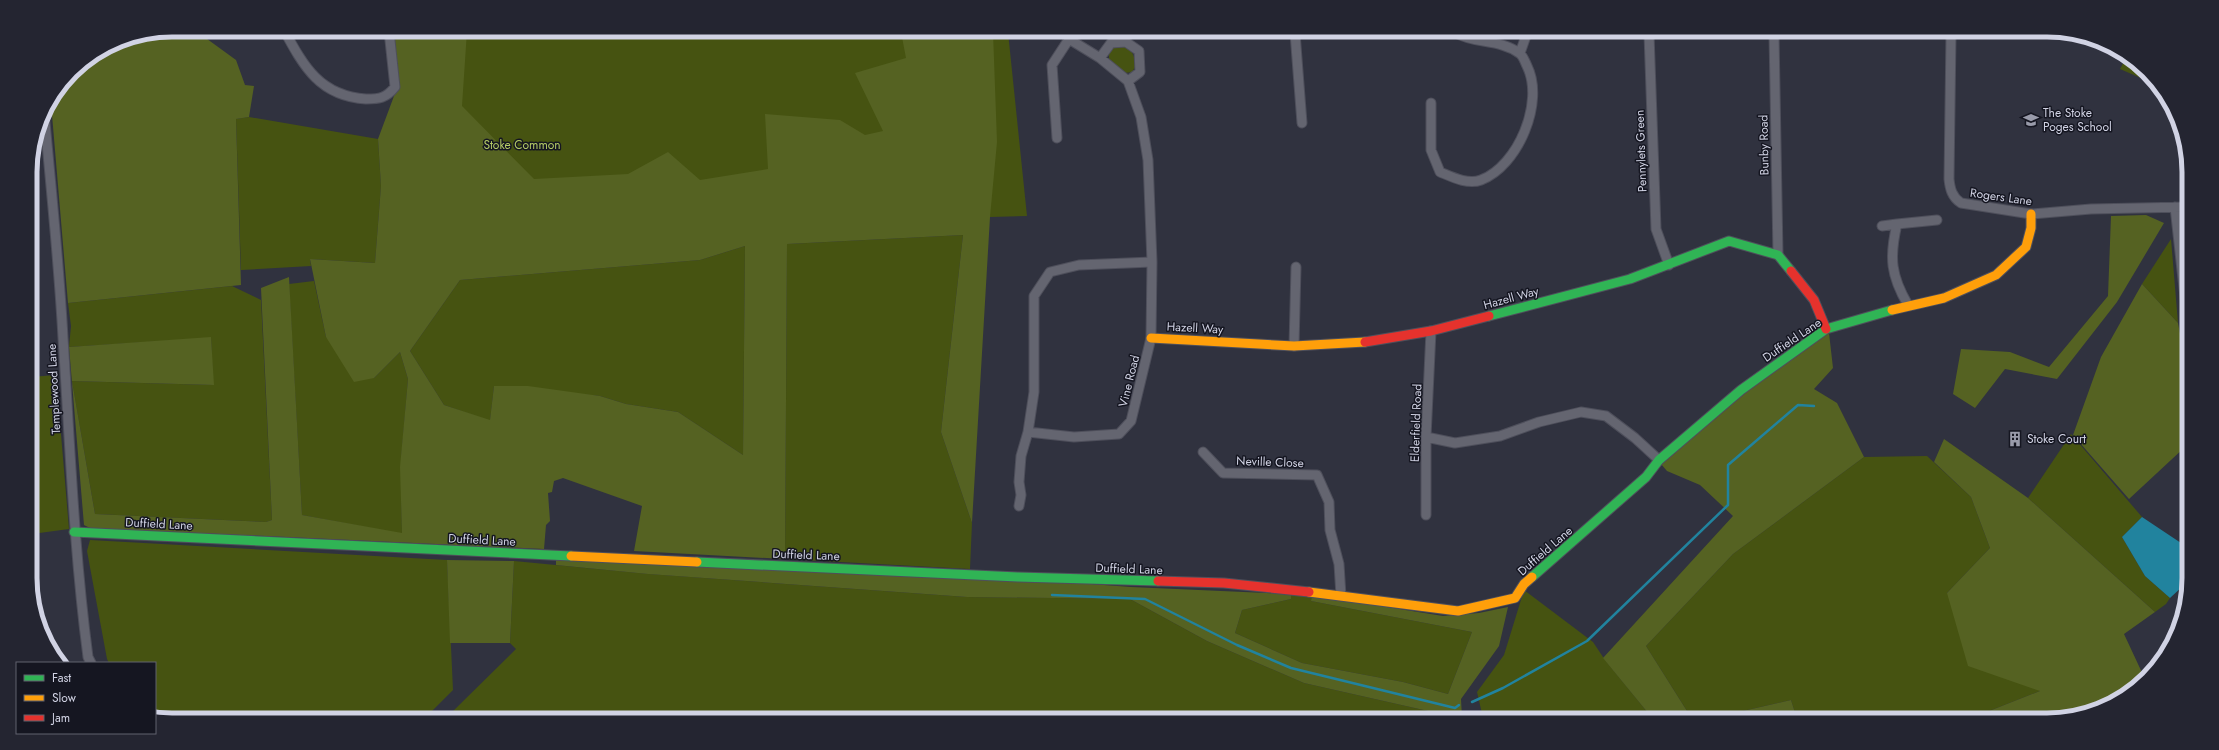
<svg xmlns="http://www.w3.org/2000/svg" width="2219" height="750" font-family="Jost,sans-serif">
<style>
.green{fill:#465311}
.forest{fill:#556222;fill-rule:evenodd}
.water{fill:#21839e}
.lines{fill:none;stroke-linecap:round;stroke-linejoin:round}
.stream{stroke:#21839e;stroke-width:2.5}
.street-casing{stroke:#4e4f5b;stroke-width:11}
.fast-casing{stroke:#4e4f5b;stroke-width:11}
.slow-casing{stroke:#4e4f5b;stroke-width:11}
.jam-casing{stroke:#4e4f5b;stroke-width:11}
.street{stroke:#646570;stroke-width:9}
.fast{stroke:#30b455;stroke-width:9}
.slow{stroke:#ff9f0a;stroke-width:9}
.jam{stroke:#e5322d;stroke-width:9}
.labels{text-anchor:middle;stroke-width:3;stroke-linejoin:round;paint-order:stroke}
.poi-label{font-size:12px;fill:#d1d3e4;stroke:#151621;text-anchor:start}
.park-label{font-size:12px;fill:#b4ca65;stroke:#151621}
.street-label{font-size:12px;fill:#d1d3e4;stroke:#151621}
.rim{fill:none;stroke:#d1d3e4;stroke-width:5}
</style>
<rect width="100%" height="100%" fill="#30323f"/>
<!-- green -->
<path class="green" d="M 397,31 L 1008,32 L 1027,216 L 990,217 L 425,268 Z
M 1124,45 L 1131,50 L 1137,64 L 1132,72 L 1125,73 L 1109,59 L 1109,52 L 1113,46 Z
M 2127,56 L 2154,78 L 2157,85 L 2120,69 Z
M 249,117 L 378,139 L 381,186 L 375,263 L 310,259 L 311,266 L 241,270 L 236,119 Z
M 963,235 L 941,432 L 972,523 L 970,569 L 785,559 L 787,244 Z
M 2171,239 L 2178,323 L 2142,284 Z
M 745,246 L 743,455 L 678,412 L 626,404 L 600,396 L 494,386 L 490,421 L 444,405 L 410,351 L 460,280 L 700,260 Z
M 314,281 L 326,337 L 374,378 L 400,352 L 408,379 L 401,461 L 402,534 L 302,515 L 289,284 Z
M 232,286 L 261,300 L 272,520 L 266,522 L 95,514 L 72,381 L 213,385 L 211,338 L 69,347 L 71,326 L 68,303 Z
M 56,375 L 69,529 L 32,534 L 31,377 Z
M 2071,434 L 2142,517 L 2122,537 L 2145,576 L 2170,598 L 2166,604 L 2155,612 L 2028,498 Z
M 1927,456 L 1971,497 L 1990,548 L 1947,593 L 2040,691 L 1969,719 L 1797,719 L 1791,700 L 1708,719 L 1692,719 L 1646,646 L 1733,554 L 1864,457 Z
M 90,540 L 447,560 L 453,690 L 427,716 L 155,715 L 155,663 L 109,663 L 107,659 L 87,551 Z
M 514,561 L 649,574 L 967,597 L 1130,599 L 1207,641 L 1304,683 L 1459,718 L 448,716 L 516,649 L 510,643 Z
M 1524,590 L 1593,642 L 1605,660 L 1653,719 L 1483,718 L 1477,692 L 1504,655 Z
M 1291,594 L 1312,595 L 1311,601 L 1472,632 L 1448,694 L 1403,682 L 1302,663 L 1235,633 L 1242,610 L 1291,599 Z"/>
<!-- forest -->
<path class="forest" d="M 172,30 L 198,30 L 203,36 L 236,60 L 245,85 L 254,86 L 249,117 L 236,119 L 241,285 L 68,303 L 51,103 L 72,71 L 118,41 Z
M 394,31 L 467,31 L 462,106 L 534,179 L 628,174 L 668,152 L 700,180 L 768,169 L 765,114 L 840,120 L 865,135 L 883,131 L 855,73 L 906,58 L 901,32 L 993,32 L 997,142 L 990,217 L 972,523 L 941,432 L 963,235 L 787,244 L 785,559 L 634,551 L 642,506 L 563,478 L 554,481 L 552,492 L 548,493 L 550,521 L 546,525 L 544,549 L 90,528 L 84,525 L 69,347 L 211,337 L 214,385 L 72,381 L 95,514 L 266,522 L 272,520 L 261,288 L 289,277 L 302,515 L 402,533 L 400,467 L 408,379 L 400,352 L 374,378 L 354,382 L 326,337 L 310,259 L 375,263 L 381,186 L 378,139 L 397,88 ZM 745,246 L 743,455 L 678,412 L 626,404 L 600,396 L 528,386 L 494,386 L 490,420 L 444,405 L 410,351 L 460,280 L 700,260 Z
M 2146,215 L 2164,223 L 2117,302 L 2057,379 L 2005,369 L 1975,408 L 1953,394 L 1961,349 L 2010,352 L 2049,367 L 2108,296 L 2111,216 Z
M 2142,284 L 2178,323 L 2185,360 L 2185,447 L 2129,499 L 2073,435 L 2101,357 Z
M 1829,333 L 1833,368 L 1814,389 L 1837,403 L 1864,457 L 1733,554 L 1646,646 L 1692,719 L 1653,719 L 1603,658 L 1733,516 L 1700,485 L 1667,471 L 1661,464 L 1743,393 Z
M 1944,439 L 2028,498 L 2155,612 L 2124,634 L 2145,679 C 2099,727 2030,720 1969,719 L 2040,691 L 1968,666 L 1947,593 L 1990,548 L 1971,497 L 1934,462 Z
M 556,559 L 982,576 L 1131,587 L 1291,594 L 1291,599 L 1242,610 L 1235,633 L 1302,663 L 1403,682 L 1448,694 L 1472,632 L 1311,601 L 1312,595 L 1443,616 L 1479,613 L 1508,607 L 1499,646 L 1461,699 L 1462,718 L 1459,718 L 1304,683 L 1207,641 L 1130,599 L 967,597 L 648,574 L 556,565 Z
M 447,560 L 514,561 L 510,643 L 450,643 Z
M 1791,700 L 1797,719 L 1708,719 Z"/>
<!-- water -->
<path class="water" d="M 2142,517 L 2184,545 L 2184,585 L 2170,598 L 2145,576 L 2122,537 Z"/>
<g class="lines">
<!-- stream -->
<path class="stream" d="M 1052,595 L 1145,599 L 1237,645 L 1291,668 L 1455,708 L 1459,705
M 1472,702 L 1503,688 L 1587,641 L 1728,505 L 1728,465 L 1798,405 L 1814,406"/>
<!-- street casing -->
<g class="street-casing">
<path id="street" d="M 284,30 C 304,67 320,96 366,99 C 380,99 386,98 395,87 L 389,31
M 1295,33 L 1302,123
M 1649,34 L 1656,229 L 1669,265
M 1774,34 L 1778,255
M 1951,35 L 1949,179 C 1950,189 1952,197 1961,203 L 2031,214 L 2091,209 L 2186,207
M 1520,53 L 1527,33
M 1100,58 L 1111,43 L 1126,42 L 1139,51 L 1140,72 L 1128,81
M 1431,103 L 1431,150 L 1440,172 C 1452,177 1468,185 1481,180 C 1518,166 1545,102 1527,66 C 1525,62 1523,55 1519,53 C 1500,39 1475,44 1456,33
M 44,112 C 51,187 59,263 63,338 C 70,445 74,551 88,657 L 91,663
M 1057,138 L 1052,65 L 1069,39
M 2175,207 L 2186,306
M 1882,226 L 1897,224
M 1908,305 C 1891,276 1889,258 1897,224 L 1937,220
M 1294,346 L 1296,267
M 1028,432 L 1074,437 L 1119,434 L 1131,421 L 1151,338 L 1152,262 L 1148,160 L 1141,117 L 1128,81 L 1100,58 L 1069,39 L 1064,32
M 1426,437 L 1455,443 L 1500,436 L 1539,422 L 1581,412 L 1606,416 L 1635,438 L 1659,460
M 1203,452 L 1223,473 L 1317,475 L 1329,502 L 1330,530 L 1339,564 L 1341,596
M 1019,506 L 1021,495 L 1019,482 L 1021,456 L 1028,432 L 1034,392 L 1034,296 L 1050,272 L 1079,265 L 1152,262
M 1426,515 L 1426,437 L 1431,331"/>
</g>
<!-- fast casing -->
<g class="fast-casing">
<path id="fast" d="M 1489,316 L 1630,279 L 1729,241 L 1778,255 L 1791,271
M 74,532 L 571,556
M 697,562 L 1018,577 L 1158,581
M 1532,577 L 1646,477 L 1659,460 L 1741,390 L 1826,329 L 1892,310"/>
</g>
<!-- slow casing -->
<g class="slow-casing">
<path id="slow" d="M 1892,310 L 1944,298 L 1996,275 L 2026,247 L 2031,228 L 2031,214
M 1151,338 L 1294,346 L 1365,342
M 571,556 L 697,562
M 1309,592 L 1458,611 L 1515,598 L 1524,584 L 1532,577"/>
</g>
<!-- jam casing -->
<g class="jam-casing">
<path id="jam" d="M 1791,271 L 1814,300 L 1826,329
M 1365,342 L 1431,331 L 1489,316
M 1158,581 L 1224,583 L 1309,592"/>
</g>
<!-- street -->
<use href="#street" class="street"/>
<!-- fast -->
<use href="#fast" class="fast"/>
<!-- slow -->
<use href="#slow" class="slow"/>
<!-- jam -->
<use href="#jam" class="jam"/>
</g>
<!-- icons -->
<defs>
<g id="school-bare" transform="scale(1.2)"><path d="M0-5L7-2L0 1L-7-2ZM-4 1L0 2.5L4 1V4Q0 6-4 4Z" fill="#999baa" stroke="#151621" stroke-width="2.5" paint-order="stroke"/></g>
<g id="building-bare" transform="scale(1.2)"><path d="M-4-6H4V6H1V3H-1V6H-4ZM-2.5-4.3h1.7v1.8h-1.7ZM.8-4.3h1.7v1.8H.8ZM-2.5-1h1.7V.8h-1.7ZM.8-1h1.7V.8H.8Z" fill="#999baa" stroke="#151621" stroke-width="2.5" paint-order="stroke"/></g>
</defs>
<g fill-rule="evenodd">
<use href="#school-bare" x="2031" y="120"/>
<use href="#building-bare" x="2015" y="439"/>
</g>
<g class="labels">
<!-- poi labels -->
<g class="poi-label">
<text x="2043" y="117">The Stoke<tspan x="2043" dy="14">Poges School</tspan></text>
<text x="2027" y="443">Stoke Court</text>
</g>
<!-- park labels -->
<g class="park-label">
<text x="522" y="149">Stoke Common</text>
</g>
<!-- street labels -->
<g class="street-label">
<text transform="translate(1764 145) rotate(-91)" y="4">Bunby Road</text>
<text transform="translate(1641 151) rotate(-92)" y="4">Pennylets Green</text>
<text transform="translate(2001 197) rotate(8)" y="4">Rogers Lane</text>
<text transform="translate(1511 298) rotate(-15)" y="4">Hazell Way</text>
<text transform="translate(1195 328) rotate(3)" y="4">Hazell Way</text>
<text transform="translate(1792 340) rotate(-34)" y="4">Duffield Lane</text>
<text transform="translate(1129 381) rotate(-76)" y="4">Vine Road</text>
<text transform="translate(54 389) rotate(-93)" y="4">Templewood Lane</text>
<text transform="translate(1416 423) rotate(-88)" y="4">Elderfield Road</text>
<text transform="translate(1270 462) rotate(2)" y="4">Neville Close</text>
<text transform="translate(159 524) rotate(3)" y="4">Duffield Lane</text>
<text transform="translate(482 540) rotate(3)" y="4">Duffield Lane</text>
<text transform="translate(1545 551) rotate(-41)" y="4">Duffield Lane</text>
<text transform="translate(806 555) rotate(2)" y="4">Duffield Lane</text>
<text transform="translate(1129 569) rotate(2)" y="4">Duffield Lane</text>
</g>
</g>
<!-- crop -->
<path d="M0 0H2219V750H0ZM172 37H2047A135 135 0 0 1 2182 172V578A135 135 0 0 1 2047 713H172A135 135 0 0 1 37 578V172A135 135 0 0 1 172 37Z" fill="#242531" fill-rule="evenodd"/>
<path class="rim" d="M172 37H2047A135 135 0 0 1 2182 172V578A135 135 0 0 1 2047 713H172A135 135 0 0 1 37 578V172A135 135 0 0 1 172 37Z"/>
<!-- legend -->
<rect x="16" y="662" width="140" height="72" fill="#151621" stroke="#60626f"/>
<rect x="24" y="675" width="20" height="6" fill="#30b455" stroke="#60626f"/>
<text x="52" y="682" font-size="12" fill="#d1d3e4">Fast</text>
<rect x="24" y="695" width="20" height="6" fill="#ff9f0a" stroke="#60626f"/>
<text x="52" y="702" font-size="12" fill="#d1d3e4">Slow</text>
<rect x="24" y="715" width="20" height="6" fill="#e5322d" stroke="#60626f"/>
<text x="52" y="722" font-size="12" fill="#d1d3e4">Jam</text>
</svg>
